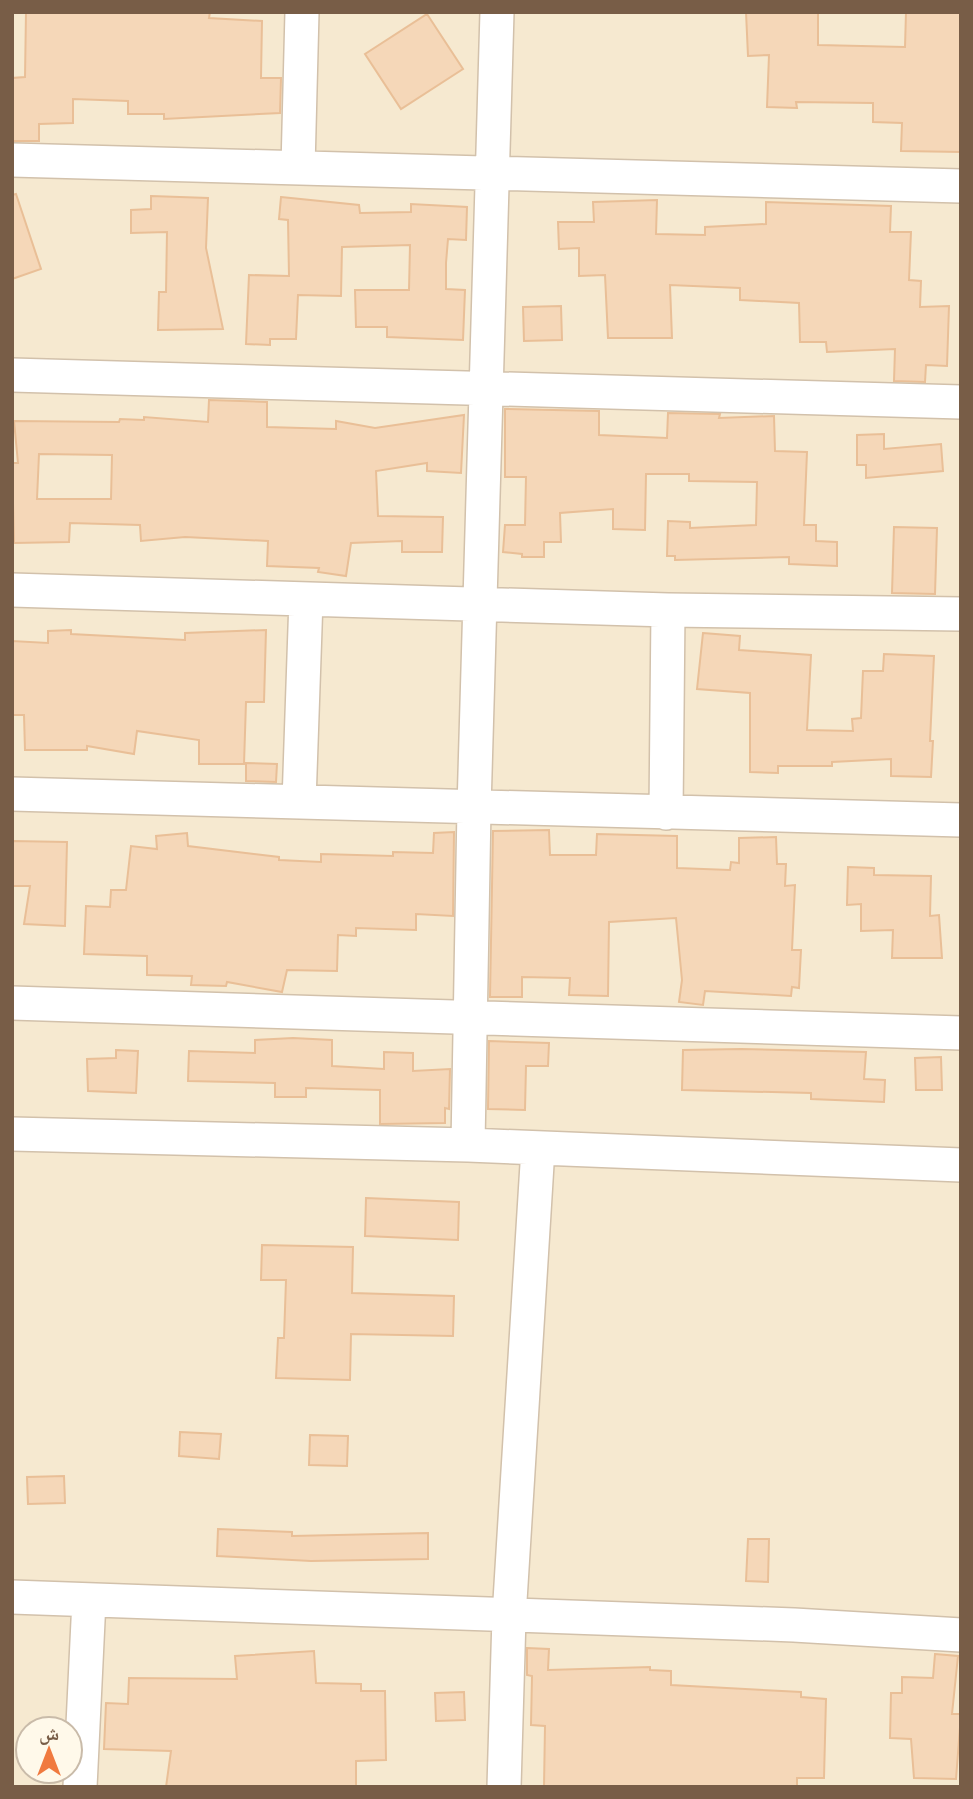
<svg xmlns="http://www.w3.org/2000/svg" width="973" height="1799" font-family="'Open Sans','Noto Naskh Arabic',sans-serif">
<style>
.residential{fill:#f6e9d0;fill-rule:evenodd}
.building{fill:#f5d7b8;stroke:#e9bf97;stroke-width:2;fill-rule:evenodd}
.lines{fill:none;stroke-linecap:round;stroke-linejoin:round}
.minor-casing{stroke:#d2c1ab;stroke-width:36}
.minor{stroke:#fff;stroke-width:33}
</style>
<rect width="100%" height="100%" fill="#fef6e3"/>
<!-- residential -->
<path class="residential" d="M 12,12 L 961,12 L 961,1787 L 12,1787 ZM 28,1729 L 70,1729 L 70,1771 L 28,1771 Z"/>
<!-- building -->
<path class="building" d="M 26,12 L 210,12 L 209,18 L 262,21 L 261,78 L 281,78 L 280,113 L 164,119 L 164,114 L 128,114 L 128,101 L 73,99 L 73,123 L 39,124 L 39,141 L 12,141 L 12,78 L 25,77 Z
M 746,12 L 818,13 L 818,45 L 905,47 L 906,12 L 961,12 L 961,152 L 901,151 L 902,123 L 873,122 L 873,103 L 796,102 L 797,108 L 767,107 L 769,55 L 748,56 Z
M 427,14 L 463,69 L 401,109 L 365,54 Z
M 16,194 L 41,269 L 12,279 L 12,195 Z
M 151,196 L 208,198 L 206,248 L 223,329 L 158,330 L 159,292 L 166,292 L 167,232 L 131,233 L 131,210 L 151,209 Z
M 281,197 L 359,205 L 360,213 L 411,212 L 411,204 L 467,207 L 466,240 L 448,239 L 446,263 L 446,289 L 465,290 L 463,340 L 387,337 L 387,327 L 356,327 L 355,290 L 409,290 L 410,245 L 342,247 L 341,296 L 298,295 L 296,339 L 270,339 L 270,345 L 246,344 L 249,275 L 289,276 L 288,220 L 279,219 Z
M 657,200 L 656,234 L 705,235 L 705,227 L 766,224 L 766,202 L 891,206 L 890,232 L 911,232 L 909,280 L 921,281 L 920,307 L 949,306 L 947,366 L 926,365 L 925,382 L 894,381 L 895,349 L 827,352 L 826,342 L 800,342 L 799,303 L 740,300 L 740,288 L 670,285 L 672,338 L 608,338 L 605,275 L 579,276 L 579,248 L 559,249 L 558,222 L 594,222 L 593,202 Z
M 561,306 L 562,340 L 524,341 L 523,307 Z
M 209,400 L 267,402 L 267,427 L 336,429 L 336,421 L 375,428 L 464,415 L 461,473 L 427,471 L 427,463 L 376,471 L 378,516 L 443,517 L 442,552 L 402,552 L 402,541 L 351,543 L 346,576 L 318,572 L 319,568 L 267,566 L 268,541 L 185,537 L 141,541 L 140,525 L 70,523 L 69,542 L 14,543 L 12,463 L 18,463 L 14,421 L 119,422 L 120,419 L 144,420 L 144,417 L 208,422 ZM 39,454 L 112,455 L 111,499 L 37,499 Z
M 505,409 L 599,411 L 599,435 L 667,438 L 668,413 L 720,414 L 719,418 L 774,416 L 775,451 L 807,452 L 804,525 L 816,525 L 816,541 L 837,542 L 837,566 L 789,564 L 789,557 L 675,560 L 675,556 L 667,556 L 668,521 L 690,522 L 690,528 L 756,525 L 757,482 L 689,481 L 689,474 L 646,474 L 645,530 L 613,529 L 613,509 L 560,513 L 561,542 L 544,542 L 544,557 L 522,557 L 522,554 L 503,552 L 505,525 L 525,525 L 526,477 L 505,477 Z
M 884,434 L 884,449 L 941,444 L 943,471 L 866,478 L 866,465 L 857,465 L 857,435 Z
M 894,527 L 937,528 L 935,594 L 892,593 Z
M 71,630 L 71,634 L 185,640 L 185,633 L 266,630 L 264,702 L 246,702 L 244,764 L 199,764 L 199,740 L 137,731 L 134,754 L 87,746 L 87,750 L 25,750 L 24,715 L 12,715 L 12,641 L 48,643 L 48,631 Z
M 703,633 L 740,636 L 739,650 L 811,655 L 807,730 L 853,731 L 852,719 L 861,718 L 863,671 L 883,671 L 884,654 L 934,656 L 930,741 L 933,741 L 931,777 L 891,776 L 891,759 L 832,762 L 832,766 L 778,766 L 778,773 L 750,772 L 750,693 L 697,689 Z
M 246,763 L 277,764 L 276,782 L 246,781 Z
M 549,830 L 550,855 L 596,855 L 597,834 L 677,836 L 677,868 L 730,870 L 731,862 L 739,863 L 739,838 L 776,837 L 777,864 L 786,864 L 785,886 L 795,885 L 792,950 L 801,950 L 799,988 L 792,987 L 791,996 L 705,991 L 703,1005 L 679,1002 L 682,980 L 676,918 L 609,922 L 608,996 L 569,995 L 570,978 L 522,977 L 522,997 L 490,997 L 493,831 Z
M 454,832 L 453,916 L 416,914 L 416,930 L 356,928 L 356,936 L 338,935 L 337,971 L 287,970 L 282,992 L 227,982 L 226,986 L 191,985 L 192,976 L 147,975 L 147,956 L 84,954 L 86,906 L 110,907 L 111,890 L 126,890 L 131,846 L 157,849 L 156,836 L 187,833 L 188,846 L 279,857 L 279,860 L 321,862 L 321,854 L 393,856 L 393,852 L 433,853 L 434,833 Z
M 12,841 L 67,842 L 65,926 L 24,924 L 30,886 L 12,886 Z
M 848,867 L 874,868 L 874,875 L 931,876 L 930,916 L 939,915 L 942,958 L 892,958 L 893,930 L 861,931 L 861,904 L 847,905 Z
M 293,1038 L 332,1040 L 332,1066 L 384,1069 L 384,1052 L 413,1053 L 413,1071 L 450,1069 L 449,1109 L 445,1108 L 445,1123 L 380,1124 L 380,1090 L 306,1088 L 306,1097 L 275,1097 L 275,1083 L 188,1081 L 189,1051 L 255,1053 L 255,1040 Z
M 489,1041 L 549,1043 L 548,1066 L 526,1066 L 525,1110 L 488,1109 Z
M 741,1049 L 866,1052 L 864,1079 L 885,1080 L 884,1102 L 811,1099 L 811,1093 L 682,1090 L 683,1050 Z
M 116,1050 L 138,1051 L 136,1093 L 88,1091 L 87,1059 L 116,1058 Z
M 941,1057 L 942,1090 L 916,1090 L 915,1058 Z
M 366,1198 L 459,1202 L 458,1240 L 365,1236 Z
M 262,1245 L 353,1247 L 352,1293 L 454,1296 L 453,1336 L 351,1334 L 350,1380 L 276,1378 L 278,1338 L 284,1338 L 286,1280 L 261,1280 Z
M 180,1432 L 221,1434 L 219,1459 L 179,1456 Z
M 310,1435 L 348,1436 L 347,1466 L 309,1465 Z
M 64,1476 L 65,1503 L 28,1504 L 27,1477 Z
M 218,1529 L 292,1532 L 292,1536 L 428,1533 L 428,1559 L 311,1561 L 217,1556 Z
M 748,1539 L 769,1539 L 768,1582 L 746,1581 Z
M 527,1648 L 549,1649 L 548,1670 L 650,1667 L 650,1670 L 671,1671 L 671,1685 L 801,1692 L 801,1697 L 826,1699 L 824,1778 L 797,1778 L 797,1787 L 544,1787 L 545,1726 L 531,1725 L 532,1676 L 527,1675 Z
M 314,1651 L 316,1683 L 361,1684 L 361,1691 L 385,1691 L 386,1760 L 356,1761 L 356,1787 L 166,1787 L 171,1751 L 104,1749 L 106,1703 L 128,1704 L 129,1678 L 237,1679 L 235,1656 Z
M 935,1654 L 958,1656 L 952,1714 L 961,1714 L 956,1779 L 914,1778 L 911,1739 L 890,1738 L 891,1693 L 902,1693 L 902,1677 L 933,1678 Z
M 464,1692 L 465,1720 L 436,1721 L 435,1693 Z"/>
<g class="lines">
<!-- minor casing -->
<g class="minor-casing">
<path id="minor" d="M 12,160 L 961,186
M 298,167 L 302,12
M 12,375 L 961,402
M 12,590 L 668,610 L 961,614
M 12,794 L 961,820
M 299,802 L 306,599
M 666,813 L 668,610
M 12,1003 L 961,1033
M 12,1134 L 468,1145 L 961,1165
M 468,1145 L 474,808 L 497,12
M 12,1597 L 794,1625 L 961,1635
M 80,1787 L 89,1600
M 504,1787 L 509,1617 L 538,1148"/>
</g>
<!-- minor -->
<use href="#minor" class="minor"/>
</g>
<!-- border -->
<rect width="973" height="1799" fill="none" stroke="#785d47" stroke-width="28"/>
<!-- north arrow -->
<g transform="translate(49 1750)"><circle r="33" fill="#fff9ea" stroke="#c9bba9" stroke-width="2"/>
<path d="M0-5L12 26L0 18L-12 26Z" fill="#f07a3f"/>
<text y="-10" font-size="19" font-weight="bold" text-anchor="middle" fill="#785d47">ش</text>
</g>
</svg>
